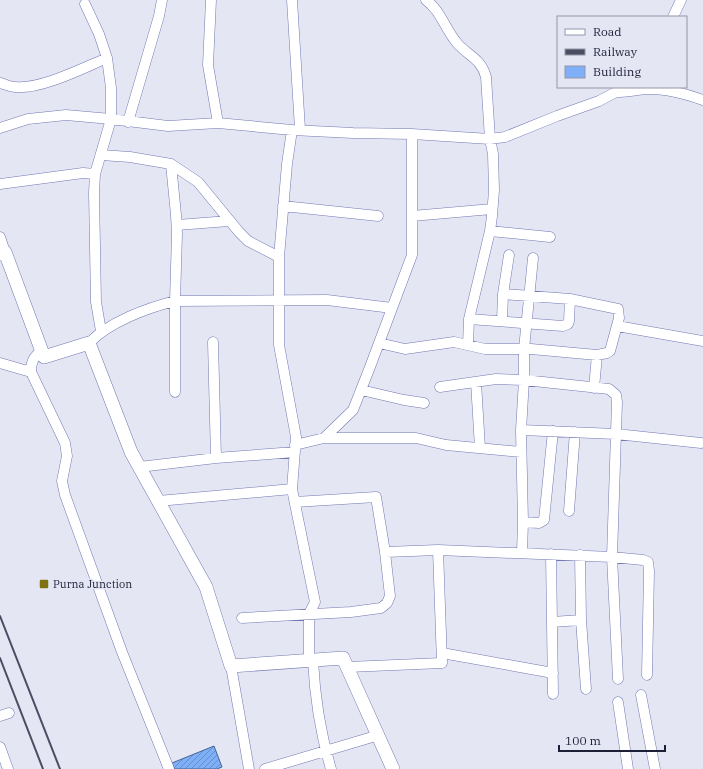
<svg xmlns="http://www.w3.org/2000/svg" width="703" height="769" font-family="'IBM Plex Serif',serif">
<style>
.building{fill:url(#building-hatch);stroke:#436597}
.lines{fill:none;stroke-linecap:round;stroke-linejoin:round}
.minor-casing{stroke:#7178b2;stroke-width:11}
.major-casing{stroke:#7178b2;stroke-width:14}
.minor{stroke:#fff;stroke-width:10}
.major{stroke:#fff;stroke-width:13}
.rail{stroke:#4b4d62;stroke-width:2}
.poi-dot{fill:#817010;stroke:#e4e6f3;stroke-width:1.5}
.labels{text-anchor:middle;stroke-width:3;stroke-linejoin:round;paint-order:stroke}
.poi-label{font-size:11px;fill:#1d1f37;stroke:#e4e6f3;text-anchor:start}
</style>
<defs>
<pattern id="building-hatch" width="6" height="6" patternUnits="userSpaceOnUse"><rect width="6" height="6" fill="#7faff7"/><path d="M-1 1l2-2M0 6l6-6M5 7l2-2" fill="none" stroke="#678ec9"/></pattern>
</defs>
<rect width="100%" height="100%" fill="#e4e6f3"/>
<!-- building -->
<path class="building" d="M 214,746 L 222,767 L 217,769 L 174,769 L 172,763 Z"/>
<g class="lines">
<!-- minor casing -->
<g class="minor-casing">
<path id="minor" d="M 211,0 L 208,65 L 218,123
M 292,0 L 300,129
M 426,0 C 441,11 445,29 457,43 C 468,56 481,58 486,77 L 490,139 L 493,154 L 494,190 L 492,216 L 490,231 L 469,319 L 468,345
M 85,4 L 99,34 L 107,58
M 673,17 L 681,0
M 0,83 C 5,84 10,87 15,87 C 40,90 83,68 107,58 L 111,88 L 111,119 L 95,174 L 94,193 L 96,302 L 101,331
M 616,92 C 628,92 640,89 651,89 C 669,89 686,94 703,100
M 128,122 L 159,16 L 162,0
M 0,128 L 28,119 L 66,115 L 111,119 L 168,126 L 218,123 L 292,130 L 353,133 L 412,134 L 490,139 L 505,137 L 557,116 L 599,101 L 616,92 L 621,87
M 292,130 L 287,164 L 279,257 L 279,345 L 296,437 L 292,489
M 101,155 L 130,157 L 171,164 L 198,182 L 239,232 L 248,241 L 279,257
M 171,164 L 176,215 L 177,234 L 175,301 L 175,392
M 0,184 L 83,173 L 95,174
M 283,206 L 378,216
M 412,216 L 492,209
M 177,225 L 229,221
M 490,231 L 550,237
M 0,237 L 5,252
M 469,319 L 563,326 L 568,324 L 569,321 L 570,299
M 502,321 L 503,294 L 509,255
M 617,326 L 703,341
M 213,342 L 216,458
M 89,343 C 109,322 147,308 175,301 L 327,300 L 392,308
M 379,343 L 405,349 L 454,342 L 485,349 L 531,349 L 597,355 L 607,353 L 610,351 L 619,318 L 618,309 L 570,299 L 503,294
M 41,351 C 34,357 31,361 31,372 L 65,443 L 67,456 L 62,481 L 65,495 L 122,652 L 169,769
M 0,363 L 31,372
M 476,382 L 480,448
M 440,387 L 496,379 L 524,380 L 609,389 L 616,395 L 617,402 L 612,557 L 618,679
M 594,388 L 597,355
M 361,390 L 404,400 L 424,403
M 521,430 L 616,434 L 701,443
M 324,438 L 416,438 L 446,445 L 521,452
M 295,445 L 324,438 L 353,410 L 370,367 L 412,255 L 412,134
M 139,467 L 216,458 L 295,452
M 158,501 L 292,489 L 315,602 L 309,614 L 309,660
M 295,502 L 376,497 L 385,552 L 438,550
M 569,511 L 575,432
M 523,522 L 539,523 L 544,520 L 553,431
M 522,553 L 523,522 L 521,430 L 524,380 L 524,349 L 533,258
M 551,554 L 553,694
M 580,555 L 581,620 L 586,689
M 242,618 L 351,612 L 381,608 L 387,603 L 390,596 L 385,552
M 552,622 L 581,620
M 442,653 L 553,673
M 313,661 C 315,699 320,732 331,769
M 231,666 L 249,769
M 348,667 L 442,663 L 438,550 L 612,557 L 643,560 L 648,562 L 649,571 L 647,675
M 641,695 L 655,769
M 618,702 L 628,769
M 0,716 L 9,713
M 0,747 L 8,769
M 265,769 L 379,735"/>
</g>
<!-- major casing -->
<g class="major-casing">
<path id="major" d="M 0,254 L 5,252 L 44,357 L 89,343 L 131,452 L 206,587 L 231,666 L 343,658 L 393,769"/>
</g>
<!-- minor -->
<use href="#minor" class="minor"/>
<!-- major -->
<use href="#major" class="major"/>
<!-- rail -->
<path class="rail" d="M 0,616 L 60,769
M 0,658 L 43,769"/>
</g>
<!-- markers -->
<rect class="poi-dot" x="39" y="579" width="10" height="10" rx="2"/>
<g class="labels">
<!-- poi labels -->
<g class="poi-label">
<text x="53" y="588">Purna Junction</text>
</g>
</g>
<!-- legend -->
<rect x="557" y="16" width="130" height="72" fill="#e4e6f3" stroke="#9496a8"/>
<rect x="565" y="29" width="20" height="6" fill="#ffffff" stroke="#9496a8"/>
<text x="593" y="36" font-size="12" fill="#1d1f37">Road</text>
<rect x="565" y="49" width="20" height="6" fill="#4b4d62" stroke="#9496a8"/>
<text x="593" y="56" font-size="12" fill="#1d1f37">Railway</text>
<rect x="565" y="66" width="20" height="12" fill="#7faff7" stroke="#9496a8"/>
<text x="593" y="76" font-size="12" fill="#1d1f37">Building</text>
<!-- scale -->
<path d="M559 745v6h106v-6" fill="none" stroke="#1d1f37" stroke-width="2"/>
<text x="565" y="745" font-size="12" fill="#1d1f37" stroke="#e4e6f3" stroke-width="3" paint-order="stroke">100 m</text>
</svg>
